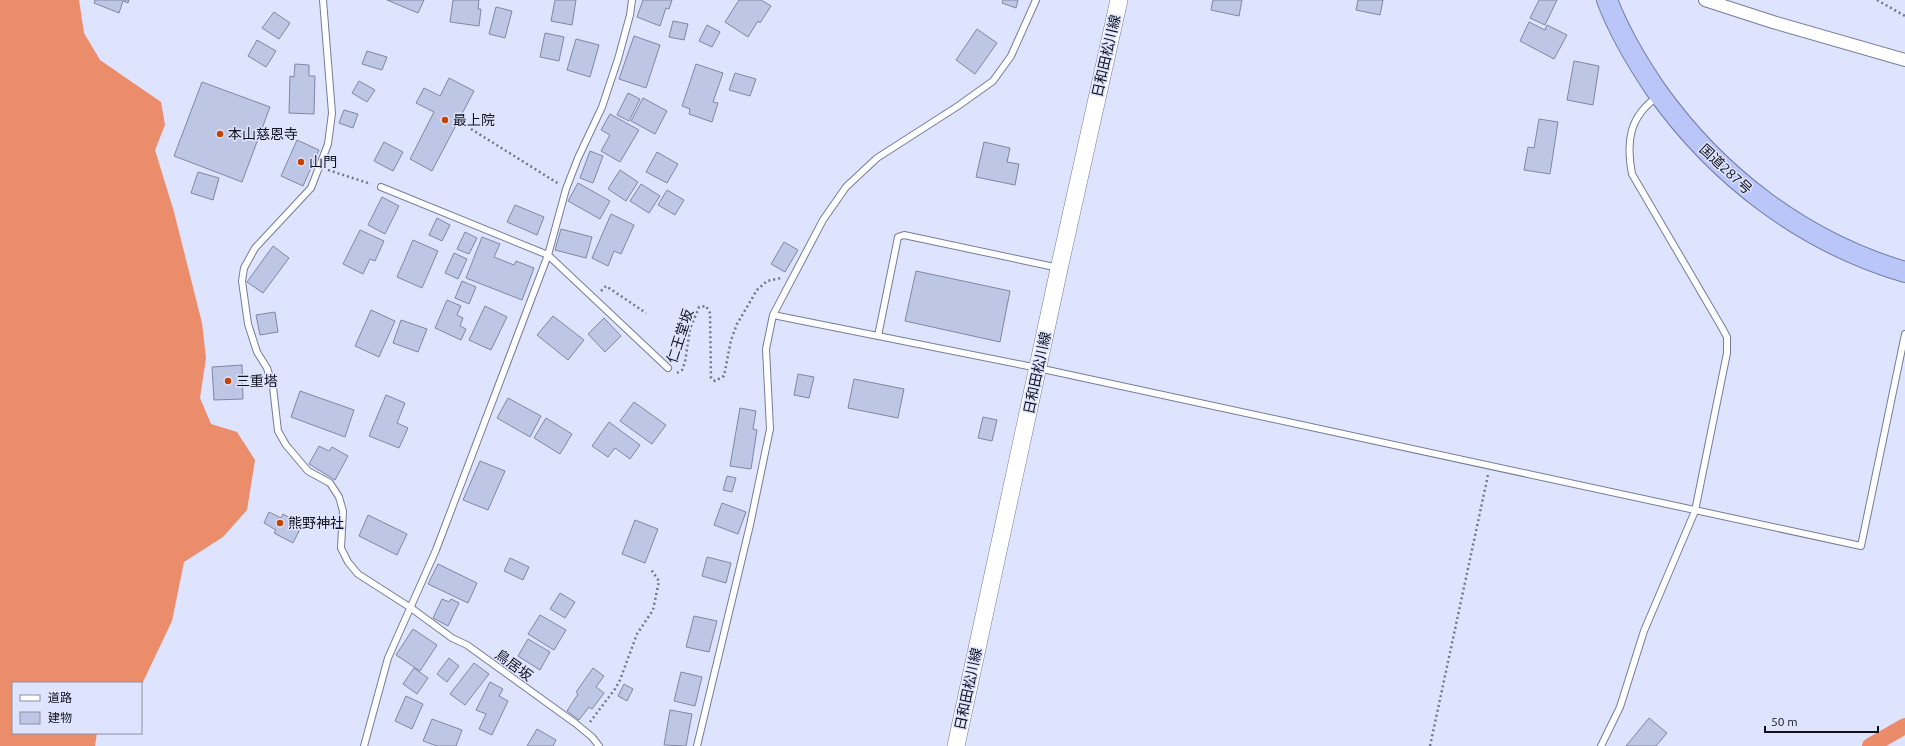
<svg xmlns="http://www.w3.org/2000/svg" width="1905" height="746" font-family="Ubuntu,'Noto Sans JP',sans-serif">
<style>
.forest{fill:#eb8c6b}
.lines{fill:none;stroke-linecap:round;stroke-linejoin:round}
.canal{stroke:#eb8b6a;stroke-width:16}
.building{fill:#bec6e5;stroke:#7f87a3}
.service-casing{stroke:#757c98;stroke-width:8}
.minor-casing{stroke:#757c98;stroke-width:14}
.secondary-casing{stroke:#757c98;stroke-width:18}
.trunk-casing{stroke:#727daa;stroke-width:22}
.path{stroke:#727689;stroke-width:2.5;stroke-dasharray:2 3;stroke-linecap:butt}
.service{stroke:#fff;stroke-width:6}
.minor{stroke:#fff;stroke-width:12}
.secondary{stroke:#fff;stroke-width:17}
.trunk{stroke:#bac6f8;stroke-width:20}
.poi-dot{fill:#c94300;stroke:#dee4fe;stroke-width:1.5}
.labels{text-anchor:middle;stroke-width:3;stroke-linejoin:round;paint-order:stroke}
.street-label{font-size:14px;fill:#0f111c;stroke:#dee4fe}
.poi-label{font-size:14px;fill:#0f111c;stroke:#dee4fe;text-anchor:start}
</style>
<rect width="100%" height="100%" fill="#dee4fe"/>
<!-- forest -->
<path class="forest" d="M 0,0 L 79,0 L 84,33 L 100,60 L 161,102 L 165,125 L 155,150 L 174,212 L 202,323 L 206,358 L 200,398 L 211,424 L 237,432 L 255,460 L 247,510 L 223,537 L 184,562 L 172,621 L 141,686 L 141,683 L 13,683 L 13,733 L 97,733 L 95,746 L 0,746 Z"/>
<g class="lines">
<!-- canal -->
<path class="canal" d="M 1870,746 L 1905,726"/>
</g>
<!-- building -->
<path class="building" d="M 95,0 L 129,0 L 128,3 L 123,1 L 119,13 L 94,3 Z
M 387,0 L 424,0 L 418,13 Z
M 453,0 L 479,0 L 478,9 L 481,9 L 479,26 L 450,22 Z
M 555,0 L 576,0 L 572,25 L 551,21 Z
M 643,0 L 672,0 L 669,9 L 666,8 L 660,26 L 637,17 Z
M 739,0 L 761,0 L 771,6 L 760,23 L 758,21 L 748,37 L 725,22 Z
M 1003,0 L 1018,0 L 1016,8 L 1002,3 Z
M 1213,0 L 1242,0 L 1239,16 L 1211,10 Z
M 1358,0 L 1383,0 L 1380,15 L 1356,10 Z
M 1539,0 L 1557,0 L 1545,25 L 1530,18 Z
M 496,7 L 512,11 L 505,38 L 489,34 Z
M 274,12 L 290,23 L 279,39 L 262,28 Z
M 673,21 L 688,24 L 684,40 L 669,37 Z
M 1529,22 L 1545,30 L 1547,25 L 1567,35 L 1554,59 L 1520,41 Z
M 707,25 L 720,32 L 712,47 L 699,41 Z
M 977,29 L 997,43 L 975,74 L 956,60 Z
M 545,33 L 564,37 L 559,61 L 540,57 Z
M 634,36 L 660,45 L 646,88 L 619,79 Z
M 576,39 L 599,45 L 590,77 L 567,70 Z
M 257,40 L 276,51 L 266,67 L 248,56 Z
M 367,51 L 387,57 L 382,70 L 362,64 Z
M 1574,61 L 1599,66 L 1593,105 L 1567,100 Z
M 295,64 L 309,65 L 309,76 L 315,76 L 314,114 L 289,113 L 290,76 L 294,77 Z
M 696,64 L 723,73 L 713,102 L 718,103 L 712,122 L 689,114 L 690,109 L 682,106 Z
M 735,73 L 756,79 L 750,96 L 729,90 Z
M 449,78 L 474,91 L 432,171 L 410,159 L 434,112 L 416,103 L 424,88 L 440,96 Z
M 359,81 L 375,90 L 367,102 L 352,93 Z
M 202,82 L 270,107 L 242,182 L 174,156 Z
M 628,93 L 640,99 L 629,121 L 617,115 Z
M 643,98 L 667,111 L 655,134 L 631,121 Z
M 344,110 L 358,114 L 353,128 L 339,123 Z
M 610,114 L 639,130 L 620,162 L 601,151 L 610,135 L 601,130 Z
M 1539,119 L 1558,122 L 1550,174 L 1524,170 L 1528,147 L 1534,148 Z
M 297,140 L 319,150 L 303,186 L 281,176 Z
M 384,142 L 403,152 L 393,171 L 374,161 Z
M 984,142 L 1010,148 L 1007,162 L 1019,164 L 1015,185 L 976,177 Z
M 590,151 L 603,156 L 593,183 L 580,178 Z
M 657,152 L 678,164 L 667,183 L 646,172 Z
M 620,170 L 638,182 L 626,201 L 608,189 Z
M 198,172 L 219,178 L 213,200 L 191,193 Z
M 578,183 L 610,201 L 600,219 L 568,201 Z
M 641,184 L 660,196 L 649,213 L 630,201 Z
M 667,190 L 684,200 L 675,215 L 658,205 Z
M 382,197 L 399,206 L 385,234 L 368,225 Z
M 515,205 L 544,217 L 537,235 L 507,222 Z
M 611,214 L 634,225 L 621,254 L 614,251 L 608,266 L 592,258 Z
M 437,218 L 450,225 L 442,241 L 429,235 Z
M 561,229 L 592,237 L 586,258 L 555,250 Z
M 360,230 L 384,241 L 375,261 L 370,259 L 363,274 L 343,264 Z
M 465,232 L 477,238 L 469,254 L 457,249 Z
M 482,237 L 500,244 L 494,257 L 514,265 L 516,261 L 534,268 L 522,300 L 466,278 Z
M 413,240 L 438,251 L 422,288 L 397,277 Z
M 784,242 L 798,250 L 785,272 L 771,264 Z
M 273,246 L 289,258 L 263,293 L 247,282 Z
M 454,253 L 467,259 L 458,279 L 445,273 Z
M 916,271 L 1010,291 L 1000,342 L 905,321 Z
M 462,281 L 476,287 L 469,304 L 455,298 Z
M 447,300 L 461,306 L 457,315 L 463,318 L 460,326 L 466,329 L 461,340 L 435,328 Z
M 485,306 L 507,317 L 491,350 L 469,340 Z
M 371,310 L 395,321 L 379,357 L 355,346 Z
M 275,312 L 278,332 L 260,335 L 256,315 Z
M 553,316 L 584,340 L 568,360 L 537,335 Z
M 604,318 L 621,336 L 605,352 L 588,334 Z
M 401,320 L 427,329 L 418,352 L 393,343 Z
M 242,365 L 243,399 L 214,400 L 212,367 Z
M 798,374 L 814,377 L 809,398 L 794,395 Z
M 854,379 L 904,389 L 898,418 L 848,408 Z
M 300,391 L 354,410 L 345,437 L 291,417 Z
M 386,395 L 405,403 L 397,423 L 408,428 L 399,448 L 369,436 Z
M 508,398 L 541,416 L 530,437 L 497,418 Z
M 634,402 L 666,425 L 652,444 L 620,421 Z
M 740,408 L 756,411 L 753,429 L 757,430 L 751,469 L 730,466 Z
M 983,417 L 997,420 L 992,441 L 978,438 Z
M 546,418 L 572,434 L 560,454 L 534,438 Z
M 609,422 L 640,445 L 630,459 L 615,448 L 608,457 L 592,446 Z
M 319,446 L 329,451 L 332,447 L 348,456 L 335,480 L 309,464 Z
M 480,461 L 505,471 L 488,510 L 463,500 Z
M 727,476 L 736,478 L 732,492 L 723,490 Z
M 722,503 L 746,512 L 738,534 L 714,525 Z
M 269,512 L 281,518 L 283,514 L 302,525 L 293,543 L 274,533 L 276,530 L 264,523 Z
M 368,515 L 407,534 L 397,555 L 359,536 Z
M 635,520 L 658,529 L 645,563 L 622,554 Z
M 707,557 L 731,563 L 726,583 L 702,576 Z
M 510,558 L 529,567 L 523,580 L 504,571 Z
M 438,564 L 477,583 L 468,603 L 428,584 Z
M 560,593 L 575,602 L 565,618 L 550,609 Z
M 442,599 L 449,602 L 451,599 L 459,603 L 448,626 L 433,618 Z
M 540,615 L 566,630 L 554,650 L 528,634 Z
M 694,616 L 717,621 L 709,652 L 686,647 Z
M 413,629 L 437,645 L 420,671 L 396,655 Z
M 528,639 L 550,652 L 540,670 L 518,656 Z
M 449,658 L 459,666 L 447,682 L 437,674 Z
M 474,663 L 489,674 L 465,705 L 450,694 Z
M 414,668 L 428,678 L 417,694 L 403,684 Z
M 593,668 L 604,676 L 596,687 L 604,693 L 592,709 L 589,707 L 579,720 L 567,711 L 578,694 L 576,692 Z
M 681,672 L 702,677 L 695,706 L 674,701 Z
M 490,682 L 503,689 L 499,696 L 508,701 L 492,735 L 479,729 L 486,714 L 476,710 Z
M 624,684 L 633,689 L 627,701 L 618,696 Z
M 406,696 L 423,704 L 412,729 L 395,721 Z
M 670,710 L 692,714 L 686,746 L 664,745 Z
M 1649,718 L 1667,733 L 1656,746 L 1626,746 Z
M 432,719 L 462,730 L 456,746 L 437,746 L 423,741 Z
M 537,729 L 556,740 L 553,746 L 527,746 Z"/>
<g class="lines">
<!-- service casing -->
<g class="service-casing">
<path id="service" d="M 323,0 L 332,113 L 328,144 L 311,188 L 255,248 L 244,268 L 242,281 L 248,324 L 257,352 L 267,368 L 273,387 L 278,431 L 286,445 L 308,471 L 330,483 L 339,497 L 343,511 L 341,548 L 348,562 L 358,574 L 411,608 L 452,638 L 467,645 L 575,723 L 592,737 L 599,746
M 381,187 L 548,255 L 668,368
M 773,315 L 1038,368 L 1861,546 L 1905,334
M 878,336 L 898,237 L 904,235 L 1059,268
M 364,746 L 388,658 L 436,550 L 548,255 L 566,189 L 578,158 L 602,107 L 618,59 L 630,15 L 632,0
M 697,746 L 750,525 L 770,429 L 766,349 L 773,315 L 823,220 L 846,187 L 877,158 L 958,106 L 993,81 L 1011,56 L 1036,0
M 1601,746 L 1620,707 L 1644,631 L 1695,511 L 1727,353 L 1727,337 L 1721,326 L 1632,174 C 1626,142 1629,117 1657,97"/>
</g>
<!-- minor casing -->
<g class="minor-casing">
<path id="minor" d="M 1705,0 L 1773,22 L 1905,60"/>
</g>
<!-- secondary casing -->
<g class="secondary-casing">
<path id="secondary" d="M 956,746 L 1059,269 L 1119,0"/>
</g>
<!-- trunk casing -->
<g class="trunk-casing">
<path id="trunk" d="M 1607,0 C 1619,32 1637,62 1656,90 C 1717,176 1803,242 1905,272"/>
</g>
<!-- path -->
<path class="path" d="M 1877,0 L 1905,16
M 471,129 L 559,184
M 328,170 L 371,184
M 601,291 L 606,286 L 646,313
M 677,373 L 682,370 L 685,362 L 690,329 L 699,307 L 706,306 L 710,313 L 711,378 L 715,381 L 724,376 L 731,340 L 737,324 L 757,290 L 767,281 L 781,278
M 590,722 L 615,689 L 620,680 L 637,634 L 653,610 L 659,581 L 650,568
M 1430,746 L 1488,475"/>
<!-- service -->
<use href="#service" class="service"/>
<!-- minor -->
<use href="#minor" class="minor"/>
<!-- secondary -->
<use href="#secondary" class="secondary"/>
<!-- trunk -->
<use href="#trunk" class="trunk"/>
</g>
<!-- markers -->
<g class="poi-dot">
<circle cx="445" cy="120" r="4"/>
<circle cx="220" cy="134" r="4"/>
<circle cx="301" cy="162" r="4"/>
<circle cx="228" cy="381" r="4"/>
<circle cx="280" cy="523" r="4"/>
</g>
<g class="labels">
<!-- street labels -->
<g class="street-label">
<text transform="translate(1106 56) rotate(-77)" y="5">日和田松川線</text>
<text transform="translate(1726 169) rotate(43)" y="5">国道287号</text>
<text transform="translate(680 336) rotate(-72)" y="5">仁王堂坂</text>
<text transform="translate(1037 373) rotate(-78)" y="5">日和田松川線</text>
<text transform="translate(514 665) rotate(36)" y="5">鳥居坂</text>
<text transform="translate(968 689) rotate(-78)" y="5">日和田松川線</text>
</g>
<!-- poi labels -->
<g class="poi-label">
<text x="453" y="125">最上院</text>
<text x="228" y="139">本山慈恩寺</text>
<text x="309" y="167">山門</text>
<text x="236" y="386">三重塔</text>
<text x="288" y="528">熊野神社</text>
</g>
</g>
<!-- legend -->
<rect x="12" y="682" width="130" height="52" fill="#dee4fe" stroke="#8b90a4"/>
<rect x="20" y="695" width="20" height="6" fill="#ffffff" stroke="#8b90a4"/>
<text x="48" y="702" font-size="12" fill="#0f111c">道路</text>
<rect x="20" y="712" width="20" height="12" fill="#bec6e5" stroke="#8b90a4"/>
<text x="48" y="722" font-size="12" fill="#0f111c">建物</text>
<!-- scale -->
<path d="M1765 726v6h113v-6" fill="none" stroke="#0f111c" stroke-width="2"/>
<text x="1771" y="726" font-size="12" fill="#0f111c" stroke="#dee4fe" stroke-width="3" paint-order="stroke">50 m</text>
</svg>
